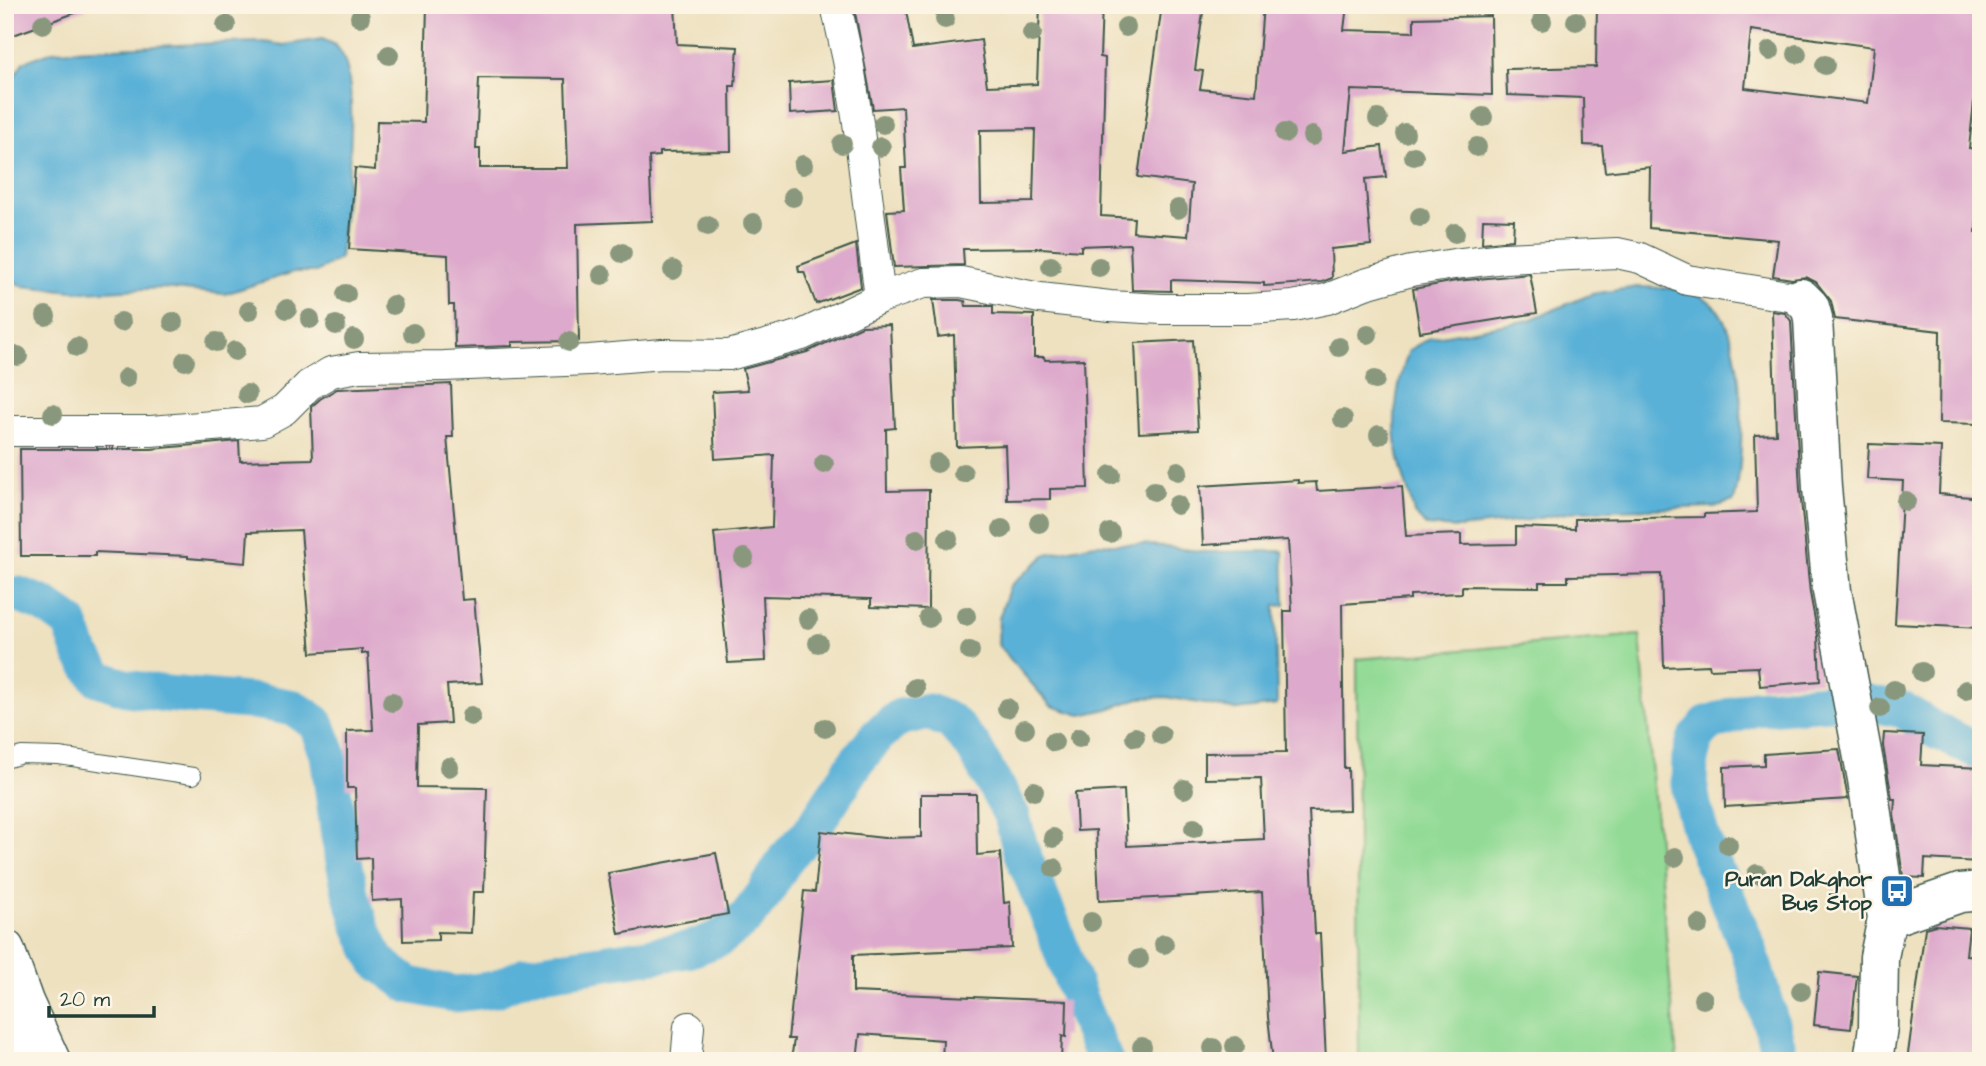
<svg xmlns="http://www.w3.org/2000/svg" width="1986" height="1066" font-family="'Architects Daughter',sans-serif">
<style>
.green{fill:#92da95;stroke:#588c64;stroke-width:2}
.water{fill:#5ab1d7;stroke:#3c7786;stroke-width:2}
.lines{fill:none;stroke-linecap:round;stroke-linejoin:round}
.canal{stroke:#5ab1d7;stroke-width:37}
.building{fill:#dda9cc;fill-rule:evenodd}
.lane-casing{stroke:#3e5649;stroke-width:18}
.street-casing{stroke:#3e5649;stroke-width:32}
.secondary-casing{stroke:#3e5649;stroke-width:41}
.primary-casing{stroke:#3e5649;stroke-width:41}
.highway-casing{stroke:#3e5649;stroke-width:41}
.lane{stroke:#fff;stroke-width:16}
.street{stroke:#fff;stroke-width:30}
.secondary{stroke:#fff;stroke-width:38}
.primary{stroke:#fff;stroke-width:38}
.highway{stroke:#fff;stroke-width:38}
.tree{fill:#89987d}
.labels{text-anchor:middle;stroke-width:5;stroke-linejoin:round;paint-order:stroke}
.poi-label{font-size:21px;font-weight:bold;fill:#1f3d34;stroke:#fcf5e5;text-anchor:end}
</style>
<rect width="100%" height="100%" fill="#fcf5e5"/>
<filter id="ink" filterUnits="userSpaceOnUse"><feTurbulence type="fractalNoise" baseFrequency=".0143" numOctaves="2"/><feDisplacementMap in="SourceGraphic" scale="14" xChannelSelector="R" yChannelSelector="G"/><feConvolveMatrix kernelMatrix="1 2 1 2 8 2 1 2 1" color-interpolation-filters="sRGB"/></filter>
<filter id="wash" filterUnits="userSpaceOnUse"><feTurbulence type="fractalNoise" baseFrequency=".00686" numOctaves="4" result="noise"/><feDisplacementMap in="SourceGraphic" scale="28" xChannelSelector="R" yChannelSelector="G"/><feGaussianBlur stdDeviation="1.57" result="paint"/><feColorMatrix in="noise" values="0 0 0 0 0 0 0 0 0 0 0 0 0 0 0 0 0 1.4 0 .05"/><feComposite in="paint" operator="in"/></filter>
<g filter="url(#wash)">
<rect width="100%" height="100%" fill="#eee1c0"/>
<!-- green -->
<path class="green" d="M 1640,635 L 1677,1061 L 1359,1061 L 1357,659 Z"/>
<!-- water -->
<path class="water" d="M 322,39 C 326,41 333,43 336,46 C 366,73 343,218 340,258 L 316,272 L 294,272 L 225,294 L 162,288 L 83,292 L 22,286 L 5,276 L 5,93 L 23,62 L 53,51 L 218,43 L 264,42 L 284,45 Z
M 1637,287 C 1659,288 1692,287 1710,302 C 1747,330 1746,459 1734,501 L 1714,507 L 1577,511 L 1523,521 L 1459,528 L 1427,526 L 1414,514 C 1411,497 1405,484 1401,467 C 1390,425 1395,390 1409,350 L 1430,338 L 1529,320 L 1592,294 Z
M 1095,544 L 1143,544 L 1206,552 L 1283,551 L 1285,605 L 1275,606 L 1277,705 L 1237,710 L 1166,697 L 1139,698 L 1108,709 L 1081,715 L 1051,706 L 998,645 L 999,618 L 1010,586 L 1047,554 Z"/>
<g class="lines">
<!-- canal -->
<path class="canal" d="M 5,594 L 19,595 L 45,605 L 70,623 L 81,653 L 98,678 L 127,688 L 166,694 L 261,702 L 294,708 L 316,723 L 328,754 L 339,836 L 350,891 L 361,926 L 377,961 L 409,985 L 455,994 L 496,989 L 528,974 L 688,950 L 720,938 L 746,918 L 765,893 L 786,858 L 811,831 L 857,761 L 878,735 L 900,717 L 929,712 L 952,722 L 974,748 L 1012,816 L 1021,851 L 1052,924 L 1083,1010 L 1105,1061
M 1776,1061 L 1777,1044 L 1749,950 L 1702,838 L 1693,806 L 1689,783 L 1690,758 L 1695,740 L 1707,724 L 1755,708 L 1838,701 L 1860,701 L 1903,710 L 1936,731 L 1981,752"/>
</g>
<g id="blocks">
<!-- building -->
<path class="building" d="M 5,5 L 85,5 L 86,9 L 5,38 Z
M 427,5 L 675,5 L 677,44 L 738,47 L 735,86 L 730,86 L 731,151 L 659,152 L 659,156 L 649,157 L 652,221 L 577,224 L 579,341 L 512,342 L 512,346 L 455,348 L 454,305 L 449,305 L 448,255 L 349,249 L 355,168 L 375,170 L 377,121 L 424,122 ZM 479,78 L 565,79 L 568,168 L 480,168 L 480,149 L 476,149 Z
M 865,5 L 905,5 L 913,49 L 981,40 L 987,86 L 1037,84 L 1040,5 L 1102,5 L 1100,57 L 1105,58 L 1101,216 L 1134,218 L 1133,232 L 1188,236 L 1192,184 L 1138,177 L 1162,5 L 1204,5 L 1195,70 L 1203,71 L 1200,89 L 1256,95 L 1263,5 L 1347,5 L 1344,30 L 1414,32 L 1414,18 L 1491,16 L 1492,95 L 1351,90 L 1345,151 L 1382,146 L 1386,177 L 1365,179 L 1371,245 L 1331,249 L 1332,278 L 1322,282 L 1264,286 L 1264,283 L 1171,280 L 1171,291 L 1132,290 L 1130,244 L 1081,246 L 1081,251 L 1041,248 L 963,249 L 964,265 L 894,267 L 887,211 L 904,210 L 901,168 L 906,168 L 903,107 L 873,109 L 854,7 ZM 1035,129 L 1033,202 L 981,203 L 980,130 Z
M 1597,5 L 1981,5 L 1981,36 L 1969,148 L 1981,149 L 1975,198 L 1979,198 L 1976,232 L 1981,232 L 1981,424 L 1939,423 L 1940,331 L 1835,319 L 1831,301 L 1816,282 L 1806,277 L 1792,279 L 1773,276 L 1778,240 L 1649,228 L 1650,167 L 1605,172 L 1602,146 L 1584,145 L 1583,98 L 1507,95 L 1506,69 L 1596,67 ZM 1751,30 L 1874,47 L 1868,103 L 1745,88 Z
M 834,80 L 838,111 L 790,114 L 789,83 Z
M 1483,219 L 1514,220 L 1513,240 L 1482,243 Z
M 856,244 L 861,287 L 816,304 L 804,272 L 799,272 L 798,266 Z
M 1530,274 L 1537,313 L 1420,332 L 1413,289 L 1456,281 Z
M 933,300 L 959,300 L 965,301 L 966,306 L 993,306 L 993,314 L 1034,315 L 1034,357 L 1044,357 L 1045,360 L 1084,359 L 1088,488 L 1050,489 L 1050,499 L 1007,500 L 1005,445 L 957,447 L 954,335 L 938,337 Z
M 1772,311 L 1785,313 L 1791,321 L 1800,490 L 1810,593 L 1818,636 L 1820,681 L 1760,686 L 1758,667 L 1710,669 L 1709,665 L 1664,667 L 1661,574 L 1568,576 L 1568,582 L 1539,582 L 1539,587 L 1462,586 L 1462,593 L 1410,595 L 1410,599 L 1342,604 L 1344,768 L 1348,768 L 1349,810 L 1309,811 L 1315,934 L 1320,934 L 1326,1061 L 1273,1061 L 1268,1017 L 1262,892 L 1099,901 L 1096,830 L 1077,831 L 1075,793 L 1124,790 L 1127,846 L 1264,839 L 1261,778 L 1205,779 L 1205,753 L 1286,752 L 1284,611 L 1292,611 L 1288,540 L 1203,545 L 1200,486 L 1298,480 L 1298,483 L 1316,482 L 1317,491 L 1402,486 L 1406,536 L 1461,534 L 1461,545 L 1516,544 L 1516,527 L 1575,529 L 1575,519 L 1704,517 L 1704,514 L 1757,512 L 1755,435 L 1776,434 Z
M 890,325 L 895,428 L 886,429 L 887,491 L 929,490 L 928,609 L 871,607 L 871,599 L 763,596 L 766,661 L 728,663 L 714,533 L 772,527 L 774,455 L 715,459 L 712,392 L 748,390 L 743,369 L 807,352 L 862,326 Z
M 1193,340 L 1198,430 L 1139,433 L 1135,343 Z
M 451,384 L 453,437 L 447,437 L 462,600 L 474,599 L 482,683 L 447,685 L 450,723 L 418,725 L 417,787 L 487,788 L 484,892 L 473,892 L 471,933 L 438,932 L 438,940 L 403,941 L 402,899 L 372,901 L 371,858 L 357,859 L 355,788 L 347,788 L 347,731 L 373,730 L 368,653 L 362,654 L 362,649 L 311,653 L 301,530 L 248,532 L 246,563 L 188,558 L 188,556 L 95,552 L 95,556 L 21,556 L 20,449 L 151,449 L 239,441 L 240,461 L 313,459 L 311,407 L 320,399 L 337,389 Z
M 1869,444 L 1941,447 L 1939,494 L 1981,498 L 1981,628 L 1895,624 L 1903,481 L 1867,479 Z
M 1884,733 L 1923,735 L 1921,765 L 1981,768 L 1979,862 L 1925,859 L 1924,878 L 1903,877 L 1894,814 L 1895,799 L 1892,799 L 1883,746 Z
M 1839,749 L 1848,799 L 1725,807 L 1724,767 L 1764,765 L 1764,754 Z
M 921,794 L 976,794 L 977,855 L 1000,853 L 1004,903 L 1010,902 L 1012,948 L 853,955 L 853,992 L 1067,1001 L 1066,1037 L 1062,1036 L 1061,1061 L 942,1061 L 943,1040 L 860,1034 L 857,1061 L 791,1061 L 794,1039 L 788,1039 L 804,891 L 815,892 L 821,831 L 884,838 L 921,837 Z
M 716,853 L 728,914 L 619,934 L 608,873 Z
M 1935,925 L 1969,928 L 1966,955 L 1981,956 L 1981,1061 L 1907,1061 L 1925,928 Z
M 1819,972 L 1857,976 L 1851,1029 L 1814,1025 Z"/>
</g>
</g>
<g filter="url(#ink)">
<use href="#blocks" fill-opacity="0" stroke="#3e5649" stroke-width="2"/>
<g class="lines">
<!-- lane casing -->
<g class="lane-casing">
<path id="lane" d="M 5,760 L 22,755 L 59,756 L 193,776"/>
</g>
<!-- street casing -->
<g class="street-casing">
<path id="street" d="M 836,5 L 848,60 L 858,123 L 880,298
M 5,431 L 151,431 L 262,422 L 284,410 L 309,385 L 331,372 L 359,367 L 444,366 L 589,360 L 663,354 L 729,355 L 802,335 L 880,298 L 923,283 L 961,282 L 1040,298 L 1110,306 L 1162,309 L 1248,309 L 1293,306 L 1327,299 L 1365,284 L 1411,271 L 1454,264 L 1504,258 L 1617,253 L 1640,258 L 1687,280 L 1801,298
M 686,1061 L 689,1027"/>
</g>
<!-- secondary casing -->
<g class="secondary-casing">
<path id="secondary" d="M 1801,298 L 1810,307 L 1813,318 L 1822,488 L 1832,591 L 1867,779 L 1887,918 L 1879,957 L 1878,1027 L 1873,1061
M 1887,918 L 1960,893 L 1981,891"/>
</g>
<!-- primary casing -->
<g class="primary-casing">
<path id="primary" d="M 5,949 L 24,1002 L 51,1061"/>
</g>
<!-- highway casing -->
<g class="highway-casing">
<path id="highway" d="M 5,1010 L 25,1061"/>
</g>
<!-- lane -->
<use href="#lane" class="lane"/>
<!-- street -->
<use href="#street" class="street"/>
<!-- secondary -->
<use href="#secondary" class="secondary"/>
<!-- primary -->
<use href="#primary" class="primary"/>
<!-- highway -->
<use href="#highway" class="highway"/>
</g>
<!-- trees -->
<g class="tree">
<circle cx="360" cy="17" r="10"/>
<circle cx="945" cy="19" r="10"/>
<circle cx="1542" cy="21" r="10"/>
<circle cx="1576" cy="21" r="10"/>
<circle cx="43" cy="24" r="10"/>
<circle cx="226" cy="25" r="10"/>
<circle cx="1126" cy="27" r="10"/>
<circle cx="1032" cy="33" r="10"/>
<circle cx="1770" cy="51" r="10"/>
<circle cx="1797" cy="54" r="10"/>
<circle cx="389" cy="55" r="10"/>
<circle cx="1825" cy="65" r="10"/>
<circle cx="1483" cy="117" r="10"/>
<circle cx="1378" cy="119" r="10"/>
<circle cx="883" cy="124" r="10"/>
<circle cx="1285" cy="133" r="10"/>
<circle cx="1405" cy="133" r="10"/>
<circle cx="1312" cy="136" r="10"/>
<circle cx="842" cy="144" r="10"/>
<circle cx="881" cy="147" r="10"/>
<circle cx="1477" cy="147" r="10"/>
<circle cx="1414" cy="156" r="10"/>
<circle cx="803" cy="165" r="10"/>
<circle cx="793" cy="197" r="10"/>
<circle cx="1178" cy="209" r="10"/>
<circle cx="1420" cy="217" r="10"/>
<circle cx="753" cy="223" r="10"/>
<circle cx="708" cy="226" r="10"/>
<circle cx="1455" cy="233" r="10"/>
<circle cx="622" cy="253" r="10"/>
<circle cx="1051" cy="266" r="10"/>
<circle cx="1099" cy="267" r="10"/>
<circle cx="673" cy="270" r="10"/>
<circle cx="602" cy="275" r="10"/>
<circle cx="346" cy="294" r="10"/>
<circle cx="393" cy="305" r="10"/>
<circle cx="287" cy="309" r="10"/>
<circle cx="249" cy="311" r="10"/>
<circle cx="46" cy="316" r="10"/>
<circle cx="310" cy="319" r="10"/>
<circle cx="121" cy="322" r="10"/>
<circle cx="173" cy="322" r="10"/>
<circle cx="336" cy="325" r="10"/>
<circle cx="413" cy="333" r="10"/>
<circle cx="1368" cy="334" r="10"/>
<circle cx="354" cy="339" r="10"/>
<circle cx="216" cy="342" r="10"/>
<circle cx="569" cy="342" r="10"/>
<circle cx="77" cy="347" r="10"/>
<circle cx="1339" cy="347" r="10"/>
<circle cx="235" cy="351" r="10"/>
<circle cx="18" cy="356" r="10"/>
<circle cx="185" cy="361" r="10"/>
<circle cx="126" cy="378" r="10"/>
<circle cx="1375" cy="380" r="10"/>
<circle cx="247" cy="394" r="10"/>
<circle cx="53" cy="414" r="10"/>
<circle cx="1343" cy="419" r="10"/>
<circle cx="1379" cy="435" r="10"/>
<circle cx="937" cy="463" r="10"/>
<circle cx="824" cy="464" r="10"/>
<circle cx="1178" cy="471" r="10"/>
<circle cx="963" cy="473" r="10"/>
<circle cx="1111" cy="475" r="10"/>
<circle cx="1154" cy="491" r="10"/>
<circle cx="1906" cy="501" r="10"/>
<circle cx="1177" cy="505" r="10"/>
<circle cx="1039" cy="523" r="10"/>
<circle cx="1002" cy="529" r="10"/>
<circle cx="1110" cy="533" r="10"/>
<circle cx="917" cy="539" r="10"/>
<circle cx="948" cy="539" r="10"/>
<circle cx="744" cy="558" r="10"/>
<circle cx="966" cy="616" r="10"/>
<circle cx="929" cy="618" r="10"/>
<circle cx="808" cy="619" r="10"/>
<circle cx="818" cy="643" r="10"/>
<circle cx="970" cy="651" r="10"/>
<circle cx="1922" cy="672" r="10"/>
<circle cx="915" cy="688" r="10"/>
<circle cx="1894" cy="690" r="10"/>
<circle cx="1966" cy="690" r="10"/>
<circle cx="392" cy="702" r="10"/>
<circle cx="1007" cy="708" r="10"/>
<circle cx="1880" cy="708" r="10"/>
<circle cx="471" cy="716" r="10"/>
<circle cx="825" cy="728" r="10"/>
<circle cx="1025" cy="729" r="10"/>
<circle cx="1161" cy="735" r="10"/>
<circle cx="1135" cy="737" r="10"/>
<circle cx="1079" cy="738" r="10"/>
<circle cx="1054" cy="742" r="10"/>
<circle cx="449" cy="767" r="10"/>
<circle cx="1184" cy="789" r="10"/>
<circle cx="1034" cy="791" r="10"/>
<circle cx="1194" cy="828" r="10"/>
<circle cx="1053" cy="838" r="10"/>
<circle cx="1728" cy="845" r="10"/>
<circle cx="1675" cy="857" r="10"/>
<circle cx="1054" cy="868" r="10"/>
<circle cx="1757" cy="874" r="10"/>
<circle cx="1091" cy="922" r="10"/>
<circle cx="1699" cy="925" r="10"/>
<circle cx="1164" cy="944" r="10"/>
<circle cx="1139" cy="959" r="10"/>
<circle cx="1801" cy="991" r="10"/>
<circle cx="1703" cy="999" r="10"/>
<circle cx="1235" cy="1046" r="10"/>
<circle cx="1142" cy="1047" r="10"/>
<circle cx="1213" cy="1048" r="10"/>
</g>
</g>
<!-- icons -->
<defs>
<g id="bus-square" transform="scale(1.75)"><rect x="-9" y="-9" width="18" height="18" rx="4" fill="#1f6fb2" stroke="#fcf5e5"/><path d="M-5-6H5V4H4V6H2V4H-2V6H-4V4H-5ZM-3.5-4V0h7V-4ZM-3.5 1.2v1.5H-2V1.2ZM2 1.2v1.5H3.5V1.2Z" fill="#fff"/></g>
</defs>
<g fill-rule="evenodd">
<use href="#bus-square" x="1897" y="891"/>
</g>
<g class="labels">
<!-- poi labels -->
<g class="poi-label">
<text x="1872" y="886">Puran Dakghor<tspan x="1872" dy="24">Bus Stop</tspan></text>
</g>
</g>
<!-- margin -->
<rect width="1986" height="1066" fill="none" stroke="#fcf5e5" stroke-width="28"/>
<!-- scale -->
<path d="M49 1006v10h105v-10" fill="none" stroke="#1f3d34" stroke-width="3.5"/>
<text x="60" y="1006" font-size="21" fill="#1f3d34" stroke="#fcf5e5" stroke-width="5" paint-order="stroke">20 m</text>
</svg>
